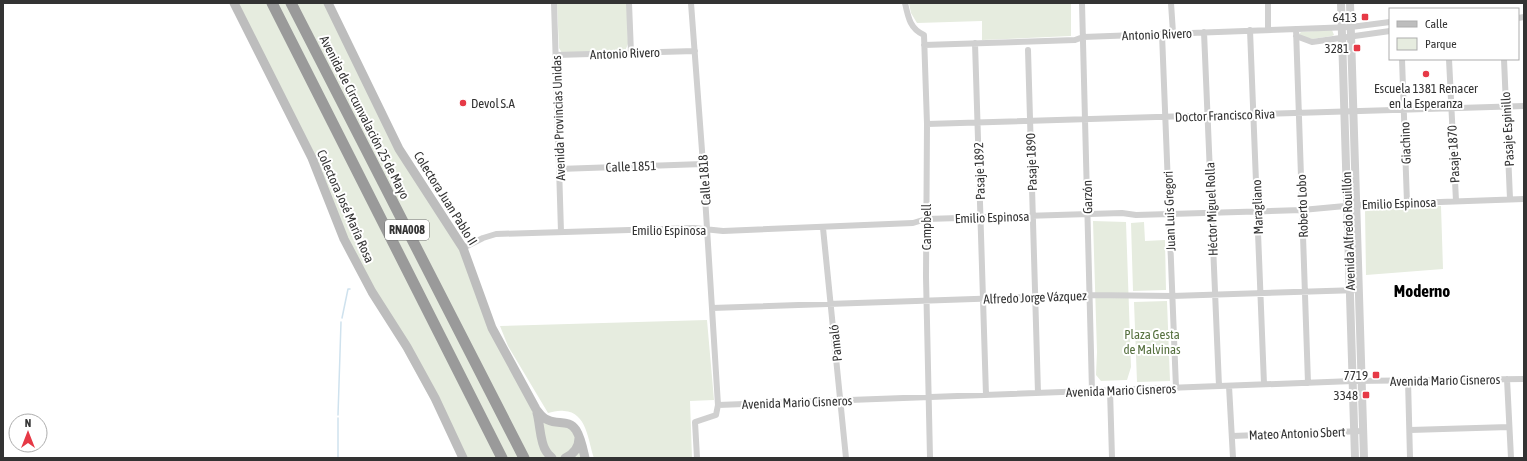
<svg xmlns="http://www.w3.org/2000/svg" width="1527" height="461" font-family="'Asap Condensed',sans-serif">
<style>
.green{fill:#e6ecdf}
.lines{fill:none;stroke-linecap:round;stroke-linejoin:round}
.stream{stroke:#cfe2ee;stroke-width:1.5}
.minor{stroke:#d0d0d0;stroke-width:6}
.tertiary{stroke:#d0d0d0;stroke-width:8}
.secondary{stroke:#bdbdbd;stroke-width:9}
.motorway{stroke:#9a9a9a;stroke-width:11}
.poi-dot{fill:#e63946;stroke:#fff;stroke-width:1.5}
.labels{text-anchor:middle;stroke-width:4;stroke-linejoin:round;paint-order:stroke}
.shield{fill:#fff;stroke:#707070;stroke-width:1}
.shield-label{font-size:12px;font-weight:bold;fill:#333}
.poi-label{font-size:13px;fill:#333;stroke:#fff;text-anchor:end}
.street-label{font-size:13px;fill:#333;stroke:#fff}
.park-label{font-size:13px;fill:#56703f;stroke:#fff}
.district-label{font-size:17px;font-weight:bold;fill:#000;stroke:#fff}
</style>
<rect width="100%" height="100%" fill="#fff"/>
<!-- green -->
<path class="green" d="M 234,3 L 328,3 L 399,149 L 463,248 L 492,328 L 541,416 L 571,425 L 585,458 L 463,458 L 372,292 L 312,158 Z
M 557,3 L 627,3 L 628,44 L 625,51 L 562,53 L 559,48 Z
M 909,3 L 1071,3 L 1071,36 L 982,40 L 982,21 L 917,23 L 911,13 Z
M 1332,30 L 1334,35 L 1332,36 L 1312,39 L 1300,36 L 1299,34 L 1301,32 Z
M 1441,206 L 1443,269 L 1366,275 L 1365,209 Z
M 1093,221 L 1126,222 L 1131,367 L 1127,380 L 1101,381 L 1096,375 L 1097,352 Z
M 1144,222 L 1145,241 L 1165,240 L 1166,290 L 1133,291 L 1131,223 Z
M 1167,301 L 1170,381 L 1137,382 L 1134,302 Z
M 707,320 L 714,400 L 690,401 L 692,458 L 594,458 C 588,441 587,412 564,411 C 559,410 553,412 548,413 L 508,346 L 500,326 Z"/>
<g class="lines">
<!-- stream -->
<path class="stream" d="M 342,318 L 348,289 L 350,289
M 338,415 L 341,322
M 338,458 L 338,418"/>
<!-- minor -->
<path class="minor" d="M 554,3 L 561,232
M 629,3 L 631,53
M 691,3 L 703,164 L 718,405 L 716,415 L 695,422 L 697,458
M 905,3 C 908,17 910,29 924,35 L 927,124 L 926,277 L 930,458
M 1082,3 L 1092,391
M 1171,3 L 1173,33
M 1268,3 L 1268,30
M 1518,18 L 1524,17
M 1296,29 L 1308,383
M 1250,30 L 1264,384
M 1204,32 L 1219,386
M 1162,34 L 1176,388
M 1296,36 L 1312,42 L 1390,31
M 975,43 L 986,395
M 924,45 L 1075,40 L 1083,37 L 1351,27 L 1390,22
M 1028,50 L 1038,393
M 556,55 L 695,51
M 1402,59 L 1407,203
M 1449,59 L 1456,201
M 1504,59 L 1510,199
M 927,124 L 1524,106
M 559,169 L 703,164
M 823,228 L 846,458
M 463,248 L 483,238 L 496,234 L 694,228 L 723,231 L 913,223 L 926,219 L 1122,213 L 1136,215 L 1302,210 L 1356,205 L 1524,199
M 712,308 L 1089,295 L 1172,296 L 1359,290
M 1507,379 L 1511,458
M 1408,380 L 1410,458
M 1229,386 L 1233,458
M 1110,390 L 1112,458
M 718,405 L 1353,381 L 1524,379
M 1410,430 L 1509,427
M 1232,436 L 1363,431"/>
<!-- tertiary -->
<path class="tertiary" d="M 1341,3 L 1355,458
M 1350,3 L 1364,458"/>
<!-- secondary -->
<path class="secondary" d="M 234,3 L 312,158 L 344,239 L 372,292 L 407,347 L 435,398 L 463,458
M 328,3 L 399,149 L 463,248 L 492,328 L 536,409 C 540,414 542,418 548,420 C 558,425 569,419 576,430 C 581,438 583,449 585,458
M 537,413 C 540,423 540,443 546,451 C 547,453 550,456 552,458
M 565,458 C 574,454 579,448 579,438"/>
<!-- motorway -->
<path class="motorway" d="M 272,3 L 502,458
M 291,3 L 524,458"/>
</g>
<!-- markers -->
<g class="poi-dot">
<rect x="1361" y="13" width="8" height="8" rx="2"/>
<rect x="1353" y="44" width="8" height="8" rx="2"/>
<circle cx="1426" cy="74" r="4"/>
<circle cx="463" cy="103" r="4"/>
<rect x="1372" y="371" width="8" height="8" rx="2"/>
<rect x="1362" y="391" width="8" height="8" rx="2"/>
</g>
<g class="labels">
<!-- shield labels -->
<rect class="shield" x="385" y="220" width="44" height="20" rx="3"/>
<g class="shield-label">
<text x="407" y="234">RNA008</text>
</g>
<!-- poi labels -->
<g class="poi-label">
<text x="1357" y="22">6413</text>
<text x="1349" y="53">3281</text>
<text x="1426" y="93" text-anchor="middle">Escuela 1381 Renacer<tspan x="1426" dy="15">en la Esperanza</tspan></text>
<text x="471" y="108" text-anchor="start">Devol S.A</text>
<text x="1368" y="380">7719</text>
<text x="1358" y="400">3348</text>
</g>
<!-- street labels -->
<g class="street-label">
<text transform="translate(1157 34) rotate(-2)" y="5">Antonio Rivero</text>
<text transform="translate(625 53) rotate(-2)" y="5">Antonio Rivero</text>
<text transform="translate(1225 115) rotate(-2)" y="5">Doctor Francisco Riva</text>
<text transform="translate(365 117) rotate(63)" y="5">Avenida de Circunvalación 25 de Mayo</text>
<text transform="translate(558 118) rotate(-92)" y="5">Avenida Provincias Unidas</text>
<text transform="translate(1507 129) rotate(-93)" y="5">Pasaje Espinillo</text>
<text transform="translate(1405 143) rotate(-92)" y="5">Giachino</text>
<text transform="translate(1453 154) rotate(-93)" y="5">Pasaje 1870</text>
<text transform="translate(1031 162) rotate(-92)" y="5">Pasaje 1890</text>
<text transform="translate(631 166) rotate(-2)" y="5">Calle 1851</text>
<text transform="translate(979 171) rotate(-92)" y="5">Pasaje 1892</text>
<text transform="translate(704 180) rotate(-94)" y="5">Calle 1818</text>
<text transform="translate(1087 197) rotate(-91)" y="5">Garzón</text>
<text transform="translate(446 198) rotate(58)" y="5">Colectora Juan Pablo II</text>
<text transform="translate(1399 203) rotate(-2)" y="5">Emilio Espinosa</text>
<text transform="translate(346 206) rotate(66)" y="5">Colectora José María Rosa</text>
<text transform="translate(1302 206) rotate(-92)" y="5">Roberto Lobo</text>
<text transform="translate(1257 207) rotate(-92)" y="5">Maragliano</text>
<text transform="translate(1211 209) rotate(-92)" y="5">Héctor Miguel Rolla</text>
<text transform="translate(1169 211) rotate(-92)" y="5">Juan Luis Gregori</text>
<text transform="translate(992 217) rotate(-2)" y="5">Emilio Espinosa</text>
<text transform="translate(926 227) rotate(-90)" y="5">Campbell</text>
<text x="669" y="235">Emilio Espinosa</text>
<text transform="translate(1348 231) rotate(-92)" y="5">Avenida Alfredo Rouillón</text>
<text transform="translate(1035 297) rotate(-2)" y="5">Alfredo Jorge Vázquez</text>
<text transform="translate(835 343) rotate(-96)" y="5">Pamaló</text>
<text transform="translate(1445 380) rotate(-1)" y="5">Avenida Mario Cisneros</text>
<text transform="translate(1121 390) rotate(-2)" y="5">Avenida Mario Cisneros</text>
<text transform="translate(797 402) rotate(-2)" y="5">Avenida Mario Cisneros</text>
<text transform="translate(1297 433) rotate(-2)" y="5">Mateo Antonio Sbert</text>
</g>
<!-- park labels -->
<g class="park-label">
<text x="1152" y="339">Plaza Gesta<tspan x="1152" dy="15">de Malvinas</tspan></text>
</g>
<!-- district labels -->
<g class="district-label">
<text x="1422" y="297">Moderno</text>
</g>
</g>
<!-- border -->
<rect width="1527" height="461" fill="none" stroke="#333333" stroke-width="8"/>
<!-- legend -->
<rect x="1389" y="8" width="130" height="52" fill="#ffffff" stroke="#adadad"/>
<rect x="1397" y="21" width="20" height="6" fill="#bdbdbd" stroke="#adadad"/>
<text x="1425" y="28" font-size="12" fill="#333333">Calle</text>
<rect x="1397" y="38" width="20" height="12" fill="#e6ecdf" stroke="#adadad"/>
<text x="1425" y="48" font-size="12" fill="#333333">Parque</text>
<!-- north arrow -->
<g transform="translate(28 433)"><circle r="19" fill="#ffffff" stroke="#adadad"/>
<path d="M0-3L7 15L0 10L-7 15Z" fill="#e63946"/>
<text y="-6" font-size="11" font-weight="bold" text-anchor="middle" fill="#333333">N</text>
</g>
</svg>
